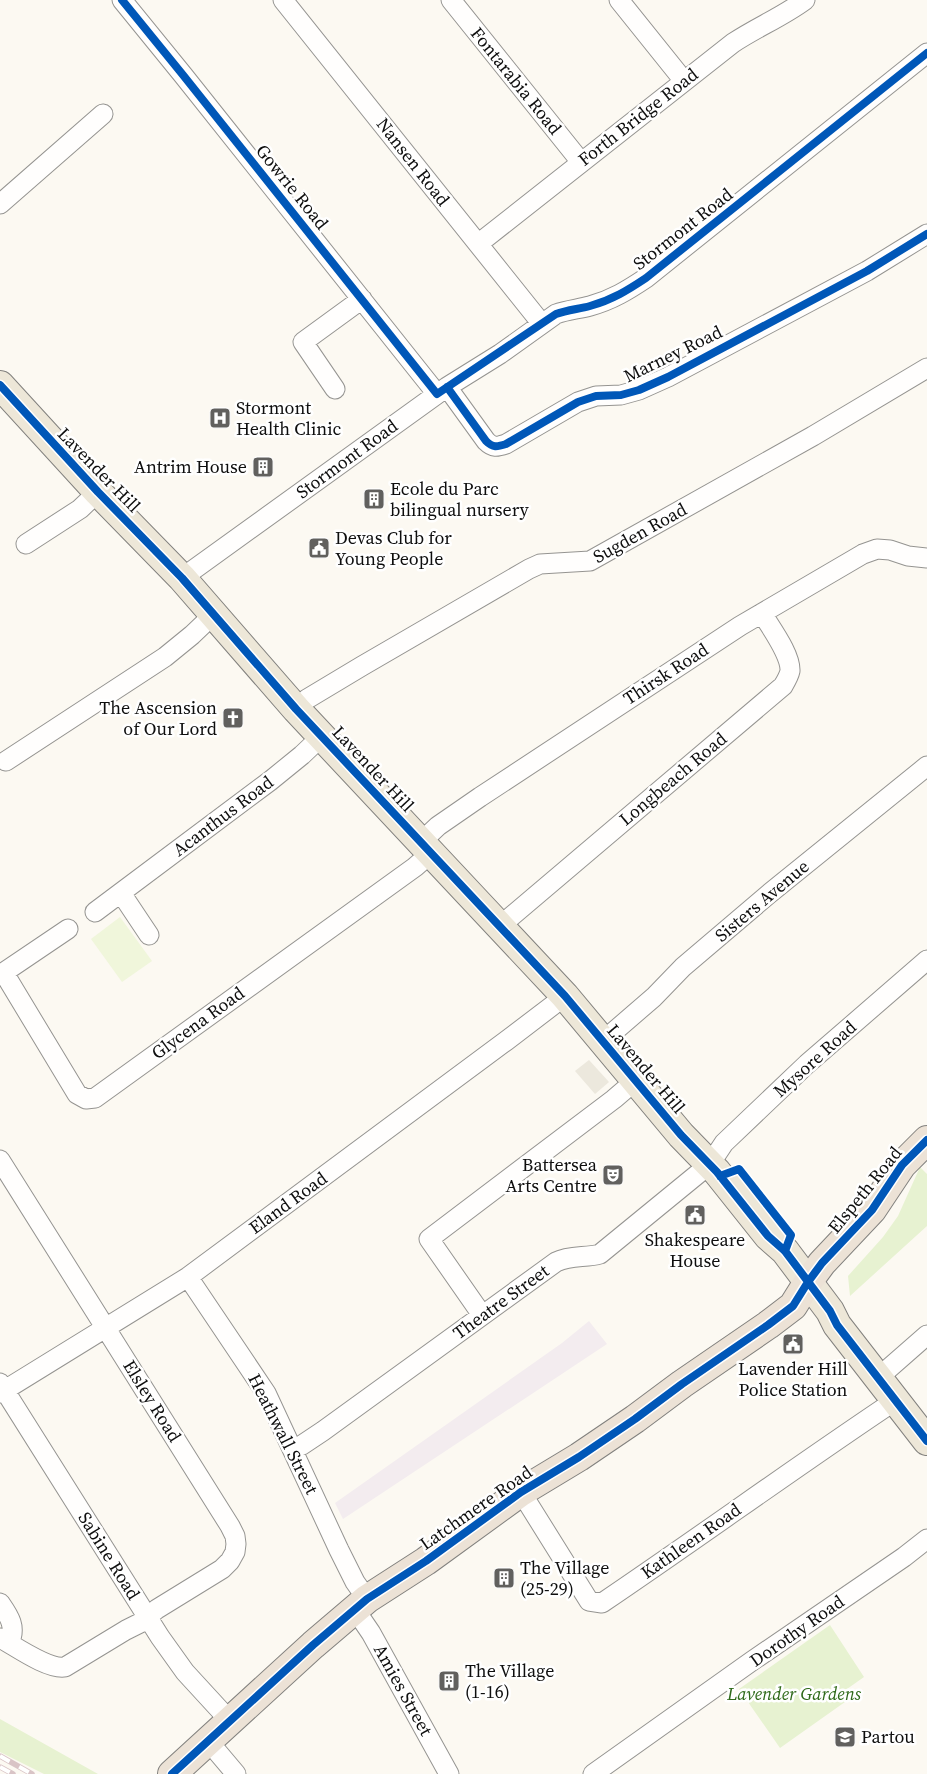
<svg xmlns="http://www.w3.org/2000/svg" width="927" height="1774" font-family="'Source Serif 4',serif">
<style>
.industrial{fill:#f3ecef}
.green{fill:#e7f2d1}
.pitch{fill:#f0f6db}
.plaza{fill:#ece8dd}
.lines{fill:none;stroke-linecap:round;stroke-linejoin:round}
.minor-casing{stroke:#959491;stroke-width:21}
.primary-casing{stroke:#82817e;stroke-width:30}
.trunk-casing{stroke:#82817e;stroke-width:30}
.minor{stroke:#fffefd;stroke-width:19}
.primary{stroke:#ede7d8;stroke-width:28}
.trunk{stroke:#ece2d6;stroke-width:28}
.rail-casing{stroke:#d9c4c6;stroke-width:5.5}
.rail{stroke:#fff;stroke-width:4;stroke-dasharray:11;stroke-linecap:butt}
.cycleway-casing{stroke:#fff;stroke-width:11}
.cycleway{stroke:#0057b8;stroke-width:8}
.labels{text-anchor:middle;stroke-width:5;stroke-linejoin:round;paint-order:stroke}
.street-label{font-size:18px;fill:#0e0e0e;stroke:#fff}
.poi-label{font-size:18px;fill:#0e0e0e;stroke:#fff;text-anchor:start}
.park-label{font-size:18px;font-style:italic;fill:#2f6a1a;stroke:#fff}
</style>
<rect width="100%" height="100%" fill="#fcf9f2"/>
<!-- industrial -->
<path class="industrial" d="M 589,1321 L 607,1344 L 343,1519 L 335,1503 L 562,1343 Z"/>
<!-- green -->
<path class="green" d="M 920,1167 L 927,1174 L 927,1226 L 850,1296 L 848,1276 L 883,1237 L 898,1216 Z
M 830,1625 L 864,1677 L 847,1689 L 852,1697 L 780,1748 L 739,1689 Z
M 0,1719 L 98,1774 L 44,1774 L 0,1752 Z"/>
<!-- pitch -->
<path class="pitch" d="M 120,917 L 152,961 L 122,982 L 91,939 Z"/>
<!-- plaza -->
<path class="plaza" d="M 589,1060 L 609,1082 L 595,1094 L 575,1071 Z"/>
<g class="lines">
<!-- minor casing -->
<g class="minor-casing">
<path id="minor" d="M 122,0 L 183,75 L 437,394
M 283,0 L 542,324
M 451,0 L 581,162
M 619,0 L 684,81
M 0,204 L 103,114
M 478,244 L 733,43 C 757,27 782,17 805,0
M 447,387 L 486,441 C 493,448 497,447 506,444 L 578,402 L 596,396 L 621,395 L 639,390 L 668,377 L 867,271 L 927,234
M 335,389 L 303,342 L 362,299
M 26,544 L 80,509 L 98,492
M 182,578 L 447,387 L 500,354 L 556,314 C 567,310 579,309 590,306 C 612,300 628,290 646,278 L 927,53
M 296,709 L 307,699 L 362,666 L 529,569 L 540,564 L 590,561 L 813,436 L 927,368
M 6,761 L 165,657 L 192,635 L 214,614
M 421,842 L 438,826 L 480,797 L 740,626 L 863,554 L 877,549 L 890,550 L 908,556 L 927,558
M 121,893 L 149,935
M 95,912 L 270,781 L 302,755 L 322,736
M 500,926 L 783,686 C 786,681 789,676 790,671 C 791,654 770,627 762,613
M 4,973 L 77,1094 L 86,1099 L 95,1098 L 415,867 L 431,853
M 0,975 L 68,929
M 603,1041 L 654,997 L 683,967 L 770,893 L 927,766
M 0,1160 L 230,1526 L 235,1536 L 236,1544 L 235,1552 L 230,1561 L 222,1569 L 157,1609 L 140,1623 L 126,1630 L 65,1667 C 48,1670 15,1646 0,1638
M 188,1277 L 266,1393 L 339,1550 L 355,1582 L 367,1599
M 482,1315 L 429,1239 L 614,1099 L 635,1081
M 879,1377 L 927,1335
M 0,1383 L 160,1637 L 185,1672 L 230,1721
M 0,1393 L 188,1277 L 506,1041 L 565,996
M 293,1449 L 302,1445 L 323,1431 L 556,1262 C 570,1255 586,1258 600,1254 L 710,1164 L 724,1143 L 807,1064 L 927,960
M 521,1492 L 589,1601 L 602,1603 C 701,1536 797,1466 896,1400
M 0,1603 C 9,1616 17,1627 9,1643
M 354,1608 L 371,1633 L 449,1774
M 209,1742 L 236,1774
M 593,1774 L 752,1661 L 904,1557 L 927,1539"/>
</g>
<!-- primary casing -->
<g class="primary-casing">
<path id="primary" d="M 0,385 L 98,492 L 182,578 L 296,709 L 565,996 L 681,1135 L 717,1172 L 768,1236 L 785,1251 L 830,1311 L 837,1325 L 927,1441"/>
</g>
<!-- trunk casing -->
<g class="trunk-casing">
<path id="trunk" d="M 172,1774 L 313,1645 L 367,1599 L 426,1561 L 521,1492 L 579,1457 L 635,1419 L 682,1384 L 768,1325 L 793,1306 L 808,1282 L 822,1263 L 872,1210 L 902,1165 L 927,1140"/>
</g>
<!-- minor -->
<use href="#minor" class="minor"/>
<!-- primary -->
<use href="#primary" class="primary"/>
<!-- trunk -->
<use href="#trunk" class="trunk"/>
<!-- rail casing -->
<g class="rail-casing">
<path id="rail" d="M 0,1756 L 32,1774
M 0,1767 L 13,1774"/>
</g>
<!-- rail -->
<use href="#rail" class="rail"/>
<!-- cycleway casing -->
<g class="cycleway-casing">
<path id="cycleway" d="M 122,0 L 183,75 L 437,394 L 556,314 C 567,310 579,309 590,306 C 612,300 628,290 646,278 L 927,53
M 0,385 L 98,492 L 182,578 L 296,709 L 565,996 L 681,1135 L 717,1172 L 768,1236 L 785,1251 L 830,1311 L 837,1325 L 927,1441
M 447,387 L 486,441 C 493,448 497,447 506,444 L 578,402 L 596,396 L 621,395 L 639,390 L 668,377 L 867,271 L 927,234
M 720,1176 L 739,1169 L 791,1235 L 785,1251
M 172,1774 L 313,1645 L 367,1599 L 426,1561 L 521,1492 L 579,1457 L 635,1419 L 682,1384 L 768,1325 L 793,1306 L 808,1282 L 822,1263 L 872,1210 L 902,1165 L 927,1140"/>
</g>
<!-- cycleway -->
<use href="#cycleway" class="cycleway"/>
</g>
<!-- icons -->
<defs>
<g id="hospital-square" transform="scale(1.125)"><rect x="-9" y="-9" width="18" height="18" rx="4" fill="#61605e" stroke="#fff"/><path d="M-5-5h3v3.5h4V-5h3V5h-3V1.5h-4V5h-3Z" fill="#fff"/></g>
<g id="building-square" transform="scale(1.125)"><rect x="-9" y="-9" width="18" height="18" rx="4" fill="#61605e" stroke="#fff"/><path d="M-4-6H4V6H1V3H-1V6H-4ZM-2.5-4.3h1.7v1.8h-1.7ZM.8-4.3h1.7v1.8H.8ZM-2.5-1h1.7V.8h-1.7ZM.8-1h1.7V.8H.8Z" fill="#fff"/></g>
<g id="civic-square" transform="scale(1.125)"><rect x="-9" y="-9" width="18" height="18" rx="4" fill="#61605e" stroke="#fff"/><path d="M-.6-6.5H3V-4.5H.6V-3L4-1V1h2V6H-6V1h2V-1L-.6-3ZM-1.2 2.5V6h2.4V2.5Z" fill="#fff"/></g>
<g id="church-square" transform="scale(1.125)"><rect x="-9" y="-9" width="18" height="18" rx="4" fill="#61605e" stroke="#fff"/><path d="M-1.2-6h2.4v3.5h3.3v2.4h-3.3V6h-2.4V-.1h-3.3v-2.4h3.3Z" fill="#fff"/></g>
<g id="theatre-square" transform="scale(1.125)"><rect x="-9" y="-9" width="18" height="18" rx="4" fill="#61605e" stroke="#fff"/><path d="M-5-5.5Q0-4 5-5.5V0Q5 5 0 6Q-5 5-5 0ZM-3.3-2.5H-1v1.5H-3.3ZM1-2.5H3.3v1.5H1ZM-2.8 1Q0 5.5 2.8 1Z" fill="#fff"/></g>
<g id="school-square" transform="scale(1.125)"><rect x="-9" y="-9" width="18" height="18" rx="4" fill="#61605e" stroke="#fff"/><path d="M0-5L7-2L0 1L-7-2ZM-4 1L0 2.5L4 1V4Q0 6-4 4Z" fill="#fff"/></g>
</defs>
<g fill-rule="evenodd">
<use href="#hospital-square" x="220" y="418"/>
<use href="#building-square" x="263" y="467"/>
<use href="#building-square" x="374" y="499"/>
<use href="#civic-square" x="319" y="548"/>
<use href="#church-square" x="233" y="718"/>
<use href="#theatre-square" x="613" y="1175"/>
<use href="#civic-square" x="695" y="1215"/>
<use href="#civic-square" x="793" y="1344"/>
<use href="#building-square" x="504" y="1578"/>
<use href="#building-square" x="449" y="1681"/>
<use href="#school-square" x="845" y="1737"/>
</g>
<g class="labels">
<!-- street labels -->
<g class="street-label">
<text transform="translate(516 81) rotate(51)" y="6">Fontarabia Road</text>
<text transform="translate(638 117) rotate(-38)" y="6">Forth Bridge Road</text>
<text transform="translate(413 162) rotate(52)" y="6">Nansen Road</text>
<text transform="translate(292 187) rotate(51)" y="6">Gowrie Road</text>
<text transform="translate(683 229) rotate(-38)" y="6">Stormont Road</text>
<text transform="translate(673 354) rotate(-26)" y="6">Marney Road</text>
<text transform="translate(347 459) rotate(-36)" y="6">Stormont Road</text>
<text transform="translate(99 470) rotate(46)" y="6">Lavender Hill</text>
<text transform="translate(640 533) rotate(-29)" y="6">Sugden Road</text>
<text transform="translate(666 674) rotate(-33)" y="6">Thirsk Road</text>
<text transform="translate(373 769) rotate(47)" y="6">Lavender Hill</text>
<text transform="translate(673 779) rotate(-40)" y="6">Longbeach Road</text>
<text transform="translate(223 816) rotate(-37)" y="6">Acanthus Road</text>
<text transform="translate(762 901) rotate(-40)" y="6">Sisters Avenue</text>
<text transform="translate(198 1023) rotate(-36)" y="6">Glycena Road</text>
<text transform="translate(815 1059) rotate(-42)" y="6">Mysore Road</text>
<text transform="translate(646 1069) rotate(50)" y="6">Lavender Hill</text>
<text transform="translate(865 1190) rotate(-51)" y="6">Elspeth Road</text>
<text transform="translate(288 1203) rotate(-36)" y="6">Eland Road</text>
<text transform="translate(501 1302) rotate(-36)" y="6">Theatre Street</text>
<text transform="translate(152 1401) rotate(58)" y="6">Elsley Road</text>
<text transform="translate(283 1434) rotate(63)" y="6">Heathwall Street</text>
<text transform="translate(476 1508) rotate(-35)" y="6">Latchmere Road</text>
<text transform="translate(691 1541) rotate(-35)" y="6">Kathleen Road</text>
<text transform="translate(109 1556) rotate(58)" y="6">Sabine Road</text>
<text transform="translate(797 1631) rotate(-35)" y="6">Dorothy Road</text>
<text transform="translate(403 1690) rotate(61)" y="6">Amies Street</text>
</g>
<!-- poi labels -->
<g class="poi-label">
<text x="236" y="414">Stormont<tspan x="236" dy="21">Health Clinic</tspan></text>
<text x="247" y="473" text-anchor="end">Antrim House</text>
<text x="390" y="495">Ecole du Parc<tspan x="390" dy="21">bilingual nursery</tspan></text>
<text x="335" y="544">Devas Club for<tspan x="335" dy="21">Young People</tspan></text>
<text x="217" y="714" text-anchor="end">The Ascension<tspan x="217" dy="21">of Our Lord</tspan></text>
<text x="597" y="1171" text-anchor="end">Battersea<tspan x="597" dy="21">Arts Centre</tspan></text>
<text x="695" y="1246" text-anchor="middle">Shakespeare<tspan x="695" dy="21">House</tspan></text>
<text x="793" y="1375" text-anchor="middle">Lavender Hill<tspan x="793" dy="21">Police Station</tspan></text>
<text x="520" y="1574">The Village<tspan x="520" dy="21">(25-29)</tspan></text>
<text x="465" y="1677">The Village<tspan x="465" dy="21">(1-16)</tspan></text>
<text x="861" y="1743">Partou</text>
</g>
<!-- park labels -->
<g class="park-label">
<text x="794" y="1700">Lavender Gardens</text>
</g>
</g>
</svg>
